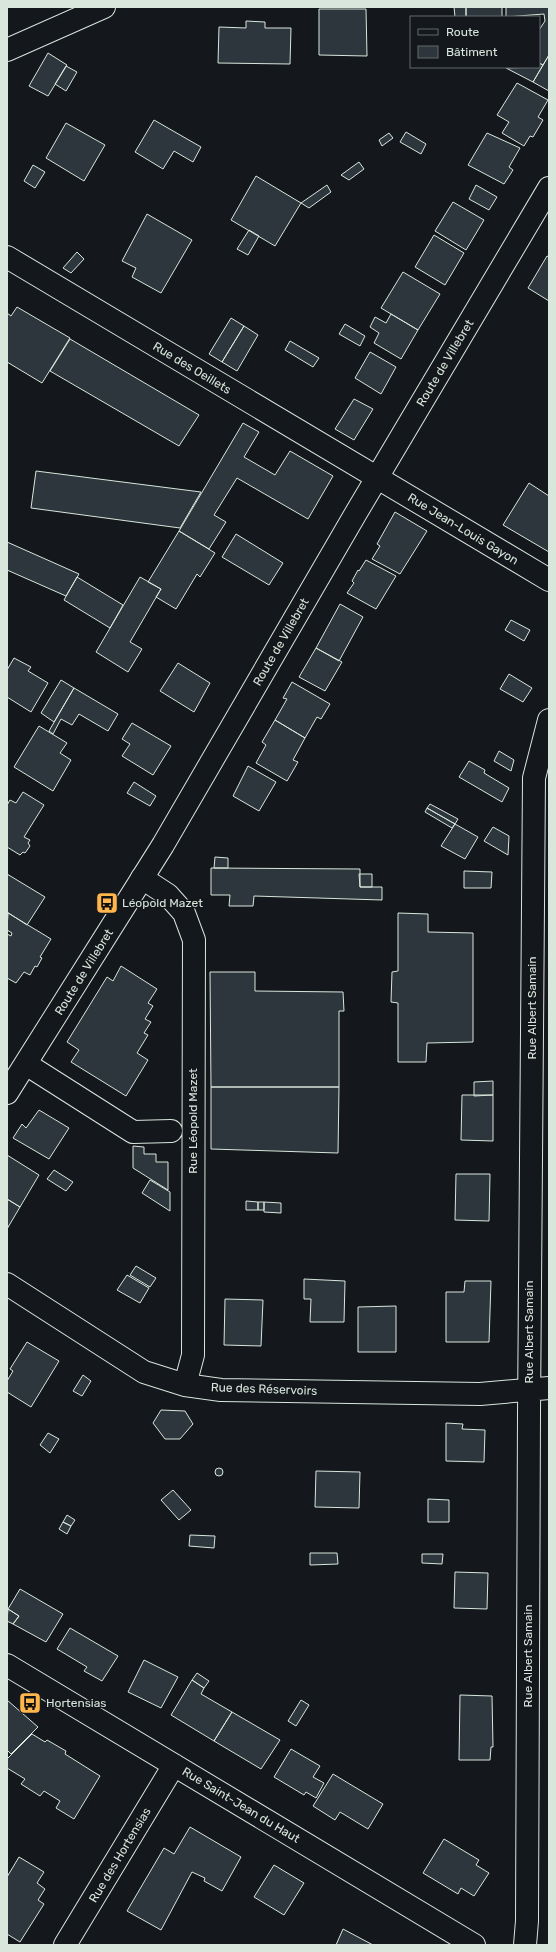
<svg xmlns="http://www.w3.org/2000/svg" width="556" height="1952" font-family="Rubik,sans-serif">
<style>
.building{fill:#2c363c;stroke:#d8e6dc}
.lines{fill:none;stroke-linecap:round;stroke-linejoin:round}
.street-casing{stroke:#d8e6dc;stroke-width:24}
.secondary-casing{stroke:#d8e6dc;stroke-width:24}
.street{stroke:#14181c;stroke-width:22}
.secondary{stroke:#14181c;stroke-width:22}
.labels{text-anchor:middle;stroke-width:3;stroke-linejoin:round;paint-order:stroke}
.street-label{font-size:12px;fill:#d8e6dc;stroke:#14181c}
.poi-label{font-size:12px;fill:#d8e6dc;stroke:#14181c;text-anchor:start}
</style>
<rect width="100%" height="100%" fill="#14181c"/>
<!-- building -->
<path class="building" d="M 454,7 L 466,7 L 466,17 L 455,17 Z
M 466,7 L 502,7 L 502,17 L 466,17 Z
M 506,7 L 549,7 L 549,55 L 543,65 L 539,63 L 539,30 L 545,21 L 544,14 L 506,17 Z
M 319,9 L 366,9 L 367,56 L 319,55 Z
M 246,21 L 265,22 L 265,28 L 291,28 L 290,64 L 218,63 L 219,27 L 246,28 Z
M 48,53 L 67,65 L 48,96 L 29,86 Z
M 549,55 L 549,91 L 533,82 Z
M 539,63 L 543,65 L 533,82 L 506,68 L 539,67 Z
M 66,66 L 77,72 L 66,91 L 55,84 Z
M 517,83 L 548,100 L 538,117 L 543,120 L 533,137 L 530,136 L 524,146 L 502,133 L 509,122 L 497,115 Z
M 154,120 L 201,147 L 193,162 L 174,151 L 163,169 L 135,152 Z
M 66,123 L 105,145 L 84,181 L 46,158 Z
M 406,132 L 426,144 L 421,154 L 400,142 Z
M 389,133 L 393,138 L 382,146 L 379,140 Z
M 487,133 L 520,148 L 509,167 L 513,170 L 504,184 L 468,165 Z
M 359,162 L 364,169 L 349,180 L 341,175 Z
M 33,165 L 45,172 L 35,188 L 24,181 Z
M 256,176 L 301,203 L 275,246 L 231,220 Z
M 327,185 L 331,192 L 309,208 L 301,203 Z
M 476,185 L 497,197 L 489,210 L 469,199 Z
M 453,202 L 484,220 L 466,250 L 435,231 Z
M 147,214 L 192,240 L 161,293 L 132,277 L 136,268 L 122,261 Z
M 249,230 L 259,236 L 248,255 L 237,249 Z
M 434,235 L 464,253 L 445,285 L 415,267 Z
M 77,252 L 84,259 L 71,273 L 63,268 Z
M 547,256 L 549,257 L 549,301 L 528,288 Z
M 403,272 L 440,294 L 418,330 L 381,308 Z
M 17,307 L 70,338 L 42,383 L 7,362 L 7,313 L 11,316 Z
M 391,314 L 418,330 L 401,359 L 374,343 L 379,333 L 370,327 L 375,317 L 386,323 Z
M 231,318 L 244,326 L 222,362 L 209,354 Z
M 345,324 L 365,336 L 360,346 L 339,334 Z
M 244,326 L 258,335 L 237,371 L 222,362 Z
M 70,339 L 199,415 L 179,446 L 50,371 Z
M 290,341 L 319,358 L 313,367 L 285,350 Z
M 370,352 L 396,367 L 381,394 L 355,378 Z
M 354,399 L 373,409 L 354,440 L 335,429 Z
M 243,423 L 259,432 L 244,457 L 275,475 L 290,451 L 333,476 L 308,519 L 237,478 L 214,515 L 226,522 L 209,549 L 179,531 Z
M 36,471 L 201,492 L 180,528 L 31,508 Z
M 529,483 L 549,496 L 549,552 L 503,525 Z
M 395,512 L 427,531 L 400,574 L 372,559 L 380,546 L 377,544 Z
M 179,531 L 215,553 L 200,577 L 197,574 L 176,609 L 156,597 L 161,589 L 148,582 Z
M 236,534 L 283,563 L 269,585 L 222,557 Z
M 7,542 L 79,574 L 66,596 L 7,570 Z
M 366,560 L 396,576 L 376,609 L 347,593 L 354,583 L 352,581 L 358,570 L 359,571 Z
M 77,577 L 123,605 L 110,628 L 64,600 Z
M 140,577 L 161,589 L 130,642 L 142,649 L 128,672 L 96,652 Z
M 340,604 L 363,617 L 339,661 L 316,648 Z
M 511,620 L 530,630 L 524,641 L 505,630 Z
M 316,648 L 342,662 L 325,691 L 299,677 Z
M 14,658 L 31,667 L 28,671 L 48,683 L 31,712 L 7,697 L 7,670 Z
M 178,663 L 210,683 L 194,712 L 160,691 Z
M 509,674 L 532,688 L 523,702 L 500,689 Z
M 61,680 L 74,688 L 54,722 L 41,713 Z
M 292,682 L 330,704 L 321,719 L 317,717 L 305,738 L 275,720 L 287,699 L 283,698 Z
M 74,688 L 118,714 L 108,731 L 79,714 L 72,725 L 61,719 L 53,734 L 49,731 Z
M 275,720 L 305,738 L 293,760 L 298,762 L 287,781 L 256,763 L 266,745 L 262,742 Z
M 132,723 L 171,746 L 153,775 L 122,756 L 130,744 L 122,739 Z
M 39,726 L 67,743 L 60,753 L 71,760 L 53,791 L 14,767 Z
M 499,751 L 514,760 L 511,771 L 494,761 Z
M 469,761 L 485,770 L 484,773 L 509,788 L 502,802 L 459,777 Z
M 248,766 L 276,782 L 259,811 L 233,796 Z
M 134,782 L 156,796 L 150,806 L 127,793 Z
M 23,792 L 44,805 L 24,837 L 30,840 L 28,843 L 30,846 L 25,853 L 23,852 L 20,855 L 7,847 L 7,805 L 10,800 L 16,803 Z
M 430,804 L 458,819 L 455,824 L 427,808 Z
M 427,808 L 455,824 L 452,828 L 425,812 Z
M 455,824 L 478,837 L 465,859 L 441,846 Z
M 493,827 L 509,836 L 508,855 L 484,841 Z
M 215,857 L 228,858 L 228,868 L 214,868 Z
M 211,868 L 360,869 L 360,887 L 382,887 L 382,900 L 254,896 L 253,906 L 229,906 L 230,895 L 211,895 Z
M 464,871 L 492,872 L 491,888 L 464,888 Z
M 7,874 L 45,897 L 27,925 L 7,912 Z
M 359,874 L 372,874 L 372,887 L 360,887 Z
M 8,913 L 51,939 L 40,957 L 42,958 L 37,967 L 35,966 L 30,975 L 24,972 L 16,983 L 7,978 L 7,934 L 11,936 L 12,933 L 7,930 Z
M 398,913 L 428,914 L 428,932 L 473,933 L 473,1042 L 427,1043 L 426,1062 L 398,1062 L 398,1003 L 391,1002 L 392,972 L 398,971 Z
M 121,966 L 157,989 L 148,1003 L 153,1006 L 145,1019 L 151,1022 L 144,1033 L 148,1035 L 137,1053 L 148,1060 L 126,1096 L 71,1062 L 79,1050 L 67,1042 L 107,977 L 113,981 Z
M 210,972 L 255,972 L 255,991 L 343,992 L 344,1011 L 339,1011 L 339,1087 L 211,1087 Z
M 493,1081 L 493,1095 L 474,1096 L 474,1082 Z
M 211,1087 L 339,1087 L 338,1153 L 211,1149 Z
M 462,1095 L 493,1095 L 493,1141 L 461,1140 Z
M 39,1110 L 69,1128 L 49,1159 L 13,1138 L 22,1124 L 26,1128 Z
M 133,1146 L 144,1147 L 144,1154 L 156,1154 L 156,1162 L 168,1162 L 168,1190 L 133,1168 Z
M 7,1155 L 39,1175 L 20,1207 L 7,1199 Z
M 54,1170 L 73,1182 L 66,1191 L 47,1179 Z
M 456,1174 L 490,1174 L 489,1221 L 455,1220 Z
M 150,1180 L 170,1192 L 170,1211 L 142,1193 Z
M 7,1199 L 20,1207 L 7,1229 Z
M 246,1201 L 258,1202 L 258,1210 L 246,1210 Z
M 258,1202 L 264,1202 L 264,1210 L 258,1210 Z
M 264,1202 L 281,1203 L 281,1213 L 264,1212 Z
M 136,1266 L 156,1278 L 150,1287 L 130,1275 Z
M 127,1275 L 149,1288 L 140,1303 L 117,1290 Z
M 304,1279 L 345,1281 L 344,1322 L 310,1322 L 311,1299 L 304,1299 Z
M 465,1281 L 491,1281 L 489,1342 L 446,1342 L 446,1292 L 464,1292 Z
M 225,1299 L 263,1300 L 261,1346 L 224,1345 Z
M 396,1306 L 396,1352 L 358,1352 L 358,1307 Z
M 27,1342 L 59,1361 L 31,1407 L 7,1392 L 7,1381 L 13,1371 L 10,1369 Z
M 83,1375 L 91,1381 L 82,1396 L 73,1391 Z
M 161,1410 L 185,1411 L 193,1424 L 180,1439 L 165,1439 L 153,1423 Z
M 446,1423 L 463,1424 L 462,1429 L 485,1430 L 484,1462 L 446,1461 Z
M 48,1433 L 59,1439 L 50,1453 L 40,1445 Z
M215 1472a4 4 0 1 1 8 0a4 4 0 1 1-8 0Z
M 316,1471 L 360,1472 L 359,1508 L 315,1507 Z
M 173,1490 L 191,1510 L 179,1520 L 161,1500 Z
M 428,1499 L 449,1500 L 449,1522 L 428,1522 Z
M 67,1515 L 75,1520 L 71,1526 L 63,1522 Z
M 63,1522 L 71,1526 L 67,1534 L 59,1529 Z
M 190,1535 L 215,1536 L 214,1548 L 189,1546 Z
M 310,1553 L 337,1553 L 338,1564 L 310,1565 Z
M 422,1554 L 443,1554 L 442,1564 L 422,1563 Z
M 455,1572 L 488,1573 L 487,1609 L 454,1608 Z
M 20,1589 L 63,1614 L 46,1642 L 13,1624 L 19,1616 L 8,1609 Z
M 8,1609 L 19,1616 L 13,1624 L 7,1621 Z
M 70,1628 L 118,1656 L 102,1681 L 84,1671 L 87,1667 L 57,1649 Z
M 144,1660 L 178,1677 L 161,1708 L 128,1692 Z
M 197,1673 L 209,1681 L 204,1688 L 192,1680 Z
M 192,1680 L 204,1688 L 201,1694 L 232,1712 L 214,1741 L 171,1715 Z
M 460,1695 L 492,1696 L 493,1747 L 491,1747 L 490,1760 L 459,1760 Z
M 7,1700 L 38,1727 L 11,1754 L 7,1750 Z
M 301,1700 L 309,1705 L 296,1726 L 288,1721 Z
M 232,1712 L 280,1740 L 261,1769 L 214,1741 Z
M 32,1734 L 45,1742 L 47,1740 L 66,1751 L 65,1754 L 100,1776 L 74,1819 L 56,1808 L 60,1801 L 44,1791 L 40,1796 L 21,1784 L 25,1779 L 7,1768 L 7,1759 Z
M 291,1749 L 320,1766 L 313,1777 L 324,1783 L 316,1798 L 306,1792 L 304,1795 L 274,1777 Z
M 333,1774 L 383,1804 L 368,1829 L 340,1812 L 335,1820 L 313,1806 Z
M 190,1827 L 241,1857 L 222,1891 L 204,1881 L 205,1878 L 192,1872 L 161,1930 L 127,1911 L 164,1848 L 174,1854 Z
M 444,1839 L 479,1860 L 476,1865 L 489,1873 L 474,1896 L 461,1888 L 458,1894 L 423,1873 Z
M 19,1857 L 44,1872 L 37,1883 L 45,1889 L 38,1900 L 44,1904 L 20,1942 L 7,1934 L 7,1877 Z
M 274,1865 L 304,1883 L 284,1915 L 254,1897 Z
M 343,1929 L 373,1945 L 336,1945 Z"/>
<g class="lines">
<!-- street casing -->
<g class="street-casing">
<path id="street" d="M 7,257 L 549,580
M 142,878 L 168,895 L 184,913 L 194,940 L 193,1355 L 185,1385
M 26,1064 L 133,1132 L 171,1131
M 7,1284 L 144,1372 L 185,1385 L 221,1390 L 480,1394 L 549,1388
M 7,1665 L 474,1945
M 65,1945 L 174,1765
M 525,1945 L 527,1921 L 529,1413 L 534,778 L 549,720"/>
</g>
<!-- secondary casing -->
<g class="secondary-casing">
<path id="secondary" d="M 7,50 L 104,7
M 7,1093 L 163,845 L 356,513 L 549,188"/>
</g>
<!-- street -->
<use href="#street" class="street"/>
<!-- secondary -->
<use href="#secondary" class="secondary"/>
</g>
<!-- icons -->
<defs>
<g id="bus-square" transform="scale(1.15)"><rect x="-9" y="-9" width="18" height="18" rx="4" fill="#ffb74d" stroke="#14181c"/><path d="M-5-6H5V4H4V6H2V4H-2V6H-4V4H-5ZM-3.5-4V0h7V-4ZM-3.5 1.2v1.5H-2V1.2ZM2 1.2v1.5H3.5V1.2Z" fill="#111"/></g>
</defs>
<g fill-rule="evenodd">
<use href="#bus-square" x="107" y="903"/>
<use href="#bus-square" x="30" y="1703"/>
</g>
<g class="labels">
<!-- street labels -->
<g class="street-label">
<text transform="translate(445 363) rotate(-59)" y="4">Route de Villebret</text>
<text transform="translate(192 368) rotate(31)" y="4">Rue des Oeillets</text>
<text transform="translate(463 529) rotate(31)" y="4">Rue Jean-Louis Gayon</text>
<text transform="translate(281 642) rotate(-60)" y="4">Route de Villebret</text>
<text transform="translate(84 972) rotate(-58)" y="4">Route de Villebret</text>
<text transform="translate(532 1008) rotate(-90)" y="4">Rue Albert Samain</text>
<text transform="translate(193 1121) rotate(-90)" y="4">Rue Léopold Mazet</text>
<text transform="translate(529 1332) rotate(-90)" y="4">Rue Albert Samain</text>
<text transform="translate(264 1389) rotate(2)" y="4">Rue des Réservoirs</text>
<text transform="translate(528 1656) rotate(-90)" y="4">Rue Albert Samain</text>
<text transform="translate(241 1805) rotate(31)" y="4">Rue Saint-Jean du Haut</text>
<text transform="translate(120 1855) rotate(-59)" y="4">Rue des Hortensias</text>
</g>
<!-- poi labels -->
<g class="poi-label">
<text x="122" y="907">Léopold Mazet</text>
<text x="46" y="1707">Hortensias</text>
</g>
</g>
<!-- border -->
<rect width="556" height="1952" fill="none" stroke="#d8e6dc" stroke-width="16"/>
<!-- legend -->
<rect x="410" y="16" width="130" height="52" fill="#14181c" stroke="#626a69"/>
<rect x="418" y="29" width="20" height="6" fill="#14181c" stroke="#626a69"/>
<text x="446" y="36" font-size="12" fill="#d8e6dc">Route</text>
<rect x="418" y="46" width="20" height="12" fill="#2c363c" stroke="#626a69"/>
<text x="446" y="56" font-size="12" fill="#d8e6dc">Bâtiment</text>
</svg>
